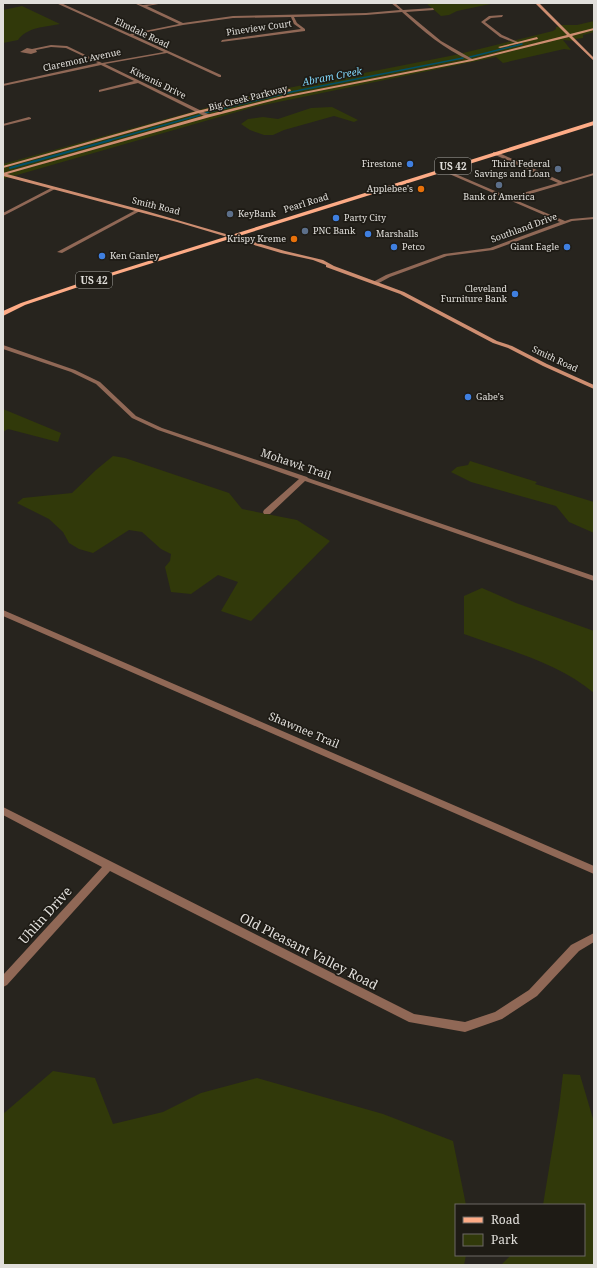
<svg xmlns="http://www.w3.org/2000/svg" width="597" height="1268" font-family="'Noto Serif',serif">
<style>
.green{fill:#31390a}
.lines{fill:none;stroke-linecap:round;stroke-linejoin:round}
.stream-far1{stroke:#005068;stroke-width:1.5}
.stream{stroke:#005068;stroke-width:2}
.street{fill:#906856;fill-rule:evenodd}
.secondary{fill:#ce8e71;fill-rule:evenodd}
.primary{fill:#fdab86;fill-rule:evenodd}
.shop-dot{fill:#3f7fe0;stroke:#1e1b15;stroke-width:1.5}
.service-dot{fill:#5c6f8a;stroke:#1e1b15;stroke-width:1.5}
.food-dot{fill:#e8710a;stroke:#1e1b15;stroke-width:1.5}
.labels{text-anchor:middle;stroke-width:3.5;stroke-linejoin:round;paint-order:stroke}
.far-street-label{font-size:9px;fill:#e1dfdb;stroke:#1e1b15}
.far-poi-label{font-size:9px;fill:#e1dfdb;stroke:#1e1b15;text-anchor:start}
.far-water-label{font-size:10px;font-style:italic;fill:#7fd3f6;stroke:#1e1b15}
.shield{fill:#1e1b15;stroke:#a6a4a0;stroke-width:1}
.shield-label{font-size:10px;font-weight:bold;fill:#e1dfdb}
.street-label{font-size:11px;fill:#e1dfdb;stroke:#1e1b15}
.near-street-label{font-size:13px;fill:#e1dfdb;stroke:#1e1b15}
</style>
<rect width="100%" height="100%" fill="#27241e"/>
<!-- green -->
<path class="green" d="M 426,3 L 495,3 L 457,11 L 449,15 L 441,16 Z
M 22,6 L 60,24 C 45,27 27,27 18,40 L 3,43 L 3,10 Z
M 594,21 L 594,32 L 583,35 L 583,38 L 574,39 L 576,41 L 563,40 L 571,50 L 564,49 L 503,63 L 496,57 L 254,107 L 3,179 L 3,164 L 253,95 L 455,55 L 553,31 L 556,29 L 556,27 L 561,26 L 559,25 L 577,25 Z
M 332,107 L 358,120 L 354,122 L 334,116 L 284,130 L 273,135 L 264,135 L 250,130 L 241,124 L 248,119 L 263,117 L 278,119 L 311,108 Z
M 3,409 L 61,433 L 58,442 L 8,429 L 3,432 Z
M 113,456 L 125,458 L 229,493 L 242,509 L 297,520 L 330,541 L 251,621 L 221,611 L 238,582 L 218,575 L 191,594 L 171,592 L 165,567 L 170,561 L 171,554 L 161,549 L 142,532 L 129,530 L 93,553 L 79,549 L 69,543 L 63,532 L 49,519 L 17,503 L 23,498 L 72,493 L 96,470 Z
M 470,461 L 537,482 L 535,484 L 594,502 L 594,533 L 569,522 L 556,506 L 471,482 L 451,472 L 457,467 L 468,465 Z
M 482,588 L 516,603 L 594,631 L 594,693 C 558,663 508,650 464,634 L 464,596 Z
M 53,1071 L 95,1078 L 113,1124 L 163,1112 L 201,1093 L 257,1078 L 383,1114 L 453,1141 L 466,1205 L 456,1205 L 456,1255 L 466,1255 L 464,1265 L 3,1265 L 3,1114 Z
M 563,1074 L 580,1075 L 594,1122 L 594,1265 L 501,1265 L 511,1255 L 584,1255 L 584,1205 L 543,1205 L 559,1108 Z"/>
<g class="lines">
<!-- stream-far1 -->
<path class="stream-far1" d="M 470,57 L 522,44
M 205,113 L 291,92 L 463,58
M 107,141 L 200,115"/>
<!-- stream -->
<path class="stream" d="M 10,168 L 111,140"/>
<!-- street -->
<path class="street" d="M 56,3 L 61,3 L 130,34 L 179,24 L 134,3 L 143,5 L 164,3 L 147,6 L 183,23 L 233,16 L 366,13 L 400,10 L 391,3 L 395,3 L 403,10 L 433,8 L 434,10 L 406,12 L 441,41 L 474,60 L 471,61 C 444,49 423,31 402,12 L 366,15 L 294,17 L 297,23 L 305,29 L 305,31 L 221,42 L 222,40 L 301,29 L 294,24 L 291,17 L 233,18 L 183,25 L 133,35 L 221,75 L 221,77 L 219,77 L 167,53 L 105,64 L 210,115 L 210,117 L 206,117 L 138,83 L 99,92 L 99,90 L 134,81 L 101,65 L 3,86 L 3,84 L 98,63 L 66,48 L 51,47 L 36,50 L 37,52 L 31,54 L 20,52 L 27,48 L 32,49 L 51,45 L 67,46 L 102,63 L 164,52 Z
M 503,15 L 502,17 L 491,18 L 485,22 L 502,35 L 518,42 L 518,44 L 500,37 L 481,22 L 489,16 Z
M 29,117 L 31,118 L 31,119 L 3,126 L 3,124 Z
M 493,152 L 497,152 L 563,182 L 594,173 L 594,175 L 513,199 L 565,221 L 571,219 L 594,217 L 594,219 L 572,221 L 493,250 L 447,256 L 390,277 L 377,284 L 373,284 L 373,282 L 386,275 L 444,254 L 490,248 L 560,222 L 440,170 L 444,169 L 509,197 L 558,183 L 493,154 Z
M 53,187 L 57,188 L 3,216 L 3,213 Z
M 136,210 L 140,211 L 62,253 L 57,252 Z
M 3,345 L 75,370 L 100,382 L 136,416 L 162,428 L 304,476 L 307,477 L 308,478 L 594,576 L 594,581 L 305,481 L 270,514 L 264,514 L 263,512 L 264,510 L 299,479 L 158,430 L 132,418 L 96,384 L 71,372 L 3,349 Z
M 3,610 L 594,866 L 594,874 L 3,616 Z
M 3,807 L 414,1014 L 465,1022 L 495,1012 L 529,990 L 571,945 L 594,933 L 594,942 L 579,951 L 537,996 L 502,1019 L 465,1032 L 409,1022 L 110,871 L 7,985 L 3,987 L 3,975 L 102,867 L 3,815 Z"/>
<!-- secondary -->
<path class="secondary" d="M 535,3 L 539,3 L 570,34 L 594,28 L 594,30 L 572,36 L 594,58 L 594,61 L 569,37 L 472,61 L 283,98 L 210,117 L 7,174 L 146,211 L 285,251 L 323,260 L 334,266 L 404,292 L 497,341 L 512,346 L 547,364 L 594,385 L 594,389 L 543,366 L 508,348 L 493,343 L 400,294 L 326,267 L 326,265 L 313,260 L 281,253 L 177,222 L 3,176 L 3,173 L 206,115 L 283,96 L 472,59 L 567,35 Z
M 537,37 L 538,39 L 500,48 L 498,47 Z
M 290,89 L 291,91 L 199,113 L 3,168 L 3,166 L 197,111 Z"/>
<!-- primary -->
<path class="primary" d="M 594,121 L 594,125 L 111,276 L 25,305 L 3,316 L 3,311 L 21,303 L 107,274 Z"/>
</g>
<!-- markers -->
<g class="shop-dot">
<circle cx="410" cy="164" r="4"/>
<circle cx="336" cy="218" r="4"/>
<circle cx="368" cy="234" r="4"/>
<circle cx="394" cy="247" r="4"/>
<circle cx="567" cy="247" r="4"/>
<circle cx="102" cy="256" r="4"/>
<circle cx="515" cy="294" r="4"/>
<circle cx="468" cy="397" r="4"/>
</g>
<g class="service-dot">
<circle cx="558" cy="169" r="4"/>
<circle cx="499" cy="185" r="4"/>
<circle cx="230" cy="214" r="4"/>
<circle cx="305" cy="231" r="4"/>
</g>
<g class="food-dot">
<circle cx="421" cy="189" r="4"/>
<circle cx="294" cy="239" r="4"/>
</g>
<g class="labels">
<!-- far-street labels -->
<g class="far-street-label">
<text transform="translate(259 28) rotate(-8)" y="3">Pineview Court</text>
<text transform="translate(142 33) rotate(25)" y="3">Elmdale Road</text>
<text transform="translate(82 60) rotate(-12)" y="3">Claremont Avenue</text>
<text transform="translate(158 83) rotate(26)" y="3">Kiwanis Drive</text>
<text transform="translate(248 98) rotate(-14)" y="3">Big Creek Parkway</text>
<text transform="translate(306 203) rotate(-17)" y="3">Pearl Road</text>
<text transform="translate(156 206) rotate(14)" y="3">Smith Road</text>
<text transform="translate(524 228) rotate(-20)" y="3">Southland Drive</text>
<text transform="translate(555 359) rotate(25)" y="3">Smith Road</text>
</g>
<!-- far-poi labels -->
<g class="far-poi-label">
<text x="402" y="167" text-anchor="end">Firestone</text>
<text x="550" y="167" text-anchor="end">Third Federal<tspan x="550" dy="10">Savings and Loan</tspan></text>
<text x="413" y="192" text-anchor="end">Applebee's</text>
<text x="499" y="200" text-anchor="middle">Bank of America</text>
<text x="238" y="217">KeyBank</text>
<text x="344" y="221">Party City</text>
<text x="313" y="234">PNC Bank</text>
<text x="376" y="237">Marshalls</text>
<text x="286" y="242" text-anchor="end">Krispy Kreme</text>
<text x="402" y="250">Petco</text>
<text x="559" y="250" text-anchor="end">Giant Eagle</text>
<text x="110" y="259">Ken Ganley</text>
<text x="507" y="292" text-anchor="end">Cleveland<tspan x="507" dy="10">Furniture Bank</tspan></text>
<text x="476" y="400">Gabe's</text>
</g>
<!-- far-water labels -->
<g class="far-water-label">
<text transform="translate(332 76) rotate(-11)" y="4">Abram Creek</text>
</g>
<!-- shield labels -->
<g class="shield">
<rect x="435" y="158" width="36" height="16" rx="3"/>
<rect x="76" y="272" width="36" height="16" rx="3"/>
</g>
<g class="shield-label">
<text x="453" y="170">US 42</text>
<text x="94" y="284">US 42</text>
</g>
<!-- street labels -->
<g class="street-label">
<text transform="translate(296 464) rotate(19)" y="4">Mohawk Trail</text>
<text transform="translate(304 730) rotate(23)" y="4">Shawnee Trail</text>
</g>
<!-- near-street labels -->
<g class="near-street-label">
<text transform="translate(45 915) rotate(-48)" y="5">Uhlin Drive</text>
<text transform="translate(309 951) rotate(27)" y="5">Old Pleasant Valley Road</text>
</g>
</g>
<!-- border -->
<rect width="597" height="1268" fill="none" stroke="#e1dfdb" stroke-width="8"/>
<!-- legend -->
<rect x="455" y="1204" width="130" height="52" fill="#1e1b15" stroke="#6c6964"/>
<rect x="463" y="1217" width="20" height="6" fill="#fdab86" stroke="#6c6964"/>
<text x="491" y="1224" font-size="12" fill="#e1dfdb">Road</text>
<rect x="463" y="1234" width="20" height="12" fill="#31390a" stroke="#6c6964"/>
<text x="491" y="1244" font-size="12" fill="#e1dfdb">Park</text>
</svg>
